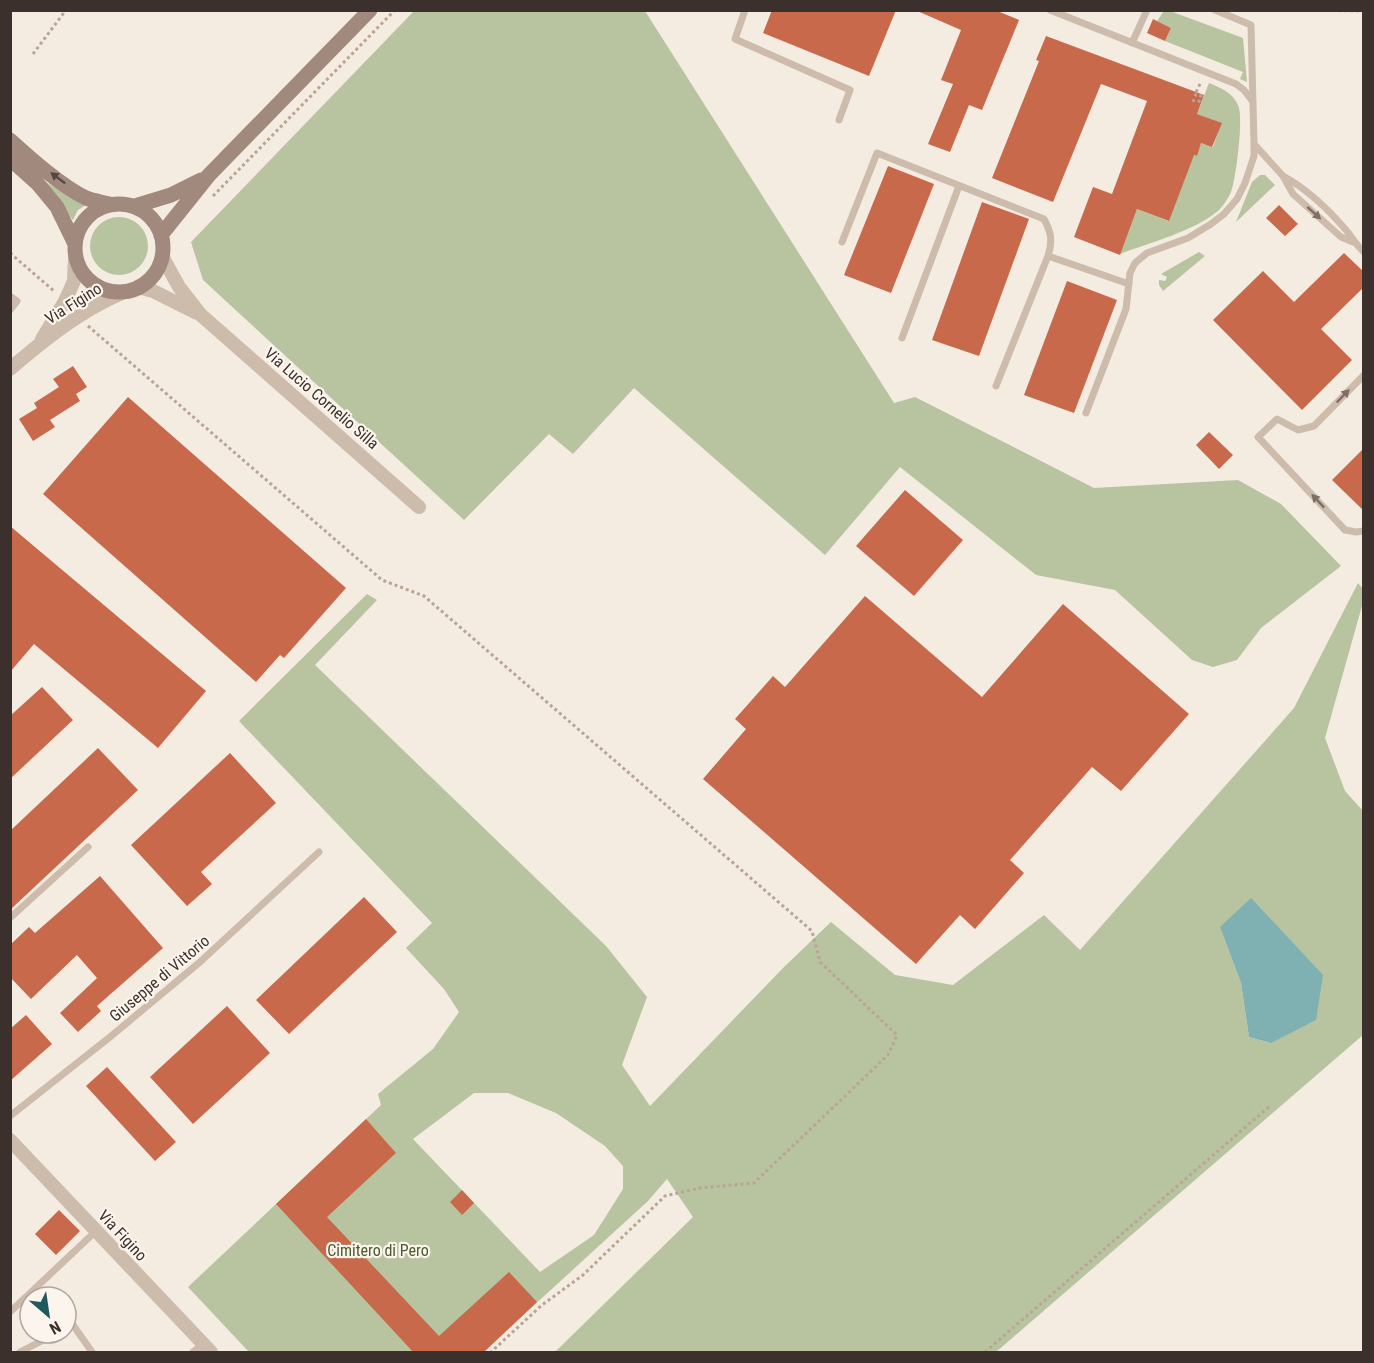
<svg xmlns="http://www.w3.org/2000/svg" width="1374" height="1363" font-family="'Roboto Condensed',sans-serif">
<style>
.green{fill:#b8c4a0;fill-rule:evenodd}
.water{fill:#7fb0b2}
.building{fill:#c8694b}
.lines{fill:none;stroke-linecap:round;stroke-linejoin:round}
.path{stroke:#b9a596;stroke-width:3;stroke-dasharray:3 3;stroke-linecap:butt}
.lane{stroke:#cdbbac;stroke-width:7}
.street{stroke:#cdbbac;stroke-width:14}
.secondary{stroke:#a18a7d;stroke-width:15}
.oneway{fill:#544640}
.oneway2{fill:#7d6f65}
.labels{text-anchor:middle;stroke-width:4.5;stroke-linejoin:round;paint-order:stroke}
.street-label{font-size:16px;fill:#3b302b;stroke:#fbf5ee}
.park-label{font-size:16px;fill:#4a5a2e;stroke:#fbf5ee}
</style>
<rect width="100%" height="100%" fill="#f4ebe1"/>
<!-- green -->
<path class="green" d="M 414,11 L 645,11 L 894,403 L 915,397 L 1094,488 L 1238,480 L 1281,504 L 1341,566 L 1261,628 L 1237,660 L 1213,667 L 1192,660 L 1115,590 L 1036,575 L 900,467 L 825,555 L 634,388 L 573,454 L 549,434 L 464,520 L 203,280 L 191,242 Z
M 1164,11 L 1170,11 L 1243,38 L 1247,82 L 1240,79 L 1243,72 L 1165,41 L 1171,28 L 1157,21 Z
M 1209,83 C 1221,88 1232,92 1238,105 C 1244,116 1236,179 1231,192 C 1228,199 1223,206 1218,211 C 1192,232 1151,242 1120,254 L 1137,209 L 1168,221 L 1172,146 L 1196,156 L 1201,143 L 1213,147 L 1221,123 L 1197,114 Z
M 1260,175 L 1265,175 L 1275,185 L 1236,222 L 1252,182 Z
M 42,180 L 86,205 L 78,210 L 73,220 Z
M90 246a29 29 0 1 1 58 0a29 29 0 1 1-58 0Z
M 1199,252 L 1205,256 L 1163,291 L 1159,285 L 1159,280 L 1165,281 L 1167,277 L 1161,274 Z
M 1358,583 L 1363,589 L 1363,602 L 1325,738 L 1345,791 L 1363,811 L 1363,1035 L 996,1352 L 555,1352 L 693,1217 L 667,1179 L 648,1201 L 483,1352 L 249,1352 L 188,1287 L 381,1105 L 378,1094 L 433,1049 L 459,1012 L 444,989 L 406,948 L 432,923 L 239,721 L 367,594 L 377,600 L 315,665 L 606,946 L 647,997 L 622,1065 L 650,1106 L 783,968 L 831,922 L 895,975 L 953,985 L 1044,915 L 1080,950 L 1294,708 ZM 1220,927 L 1271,1043 L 1249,1037 L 1241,983 ZM 474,1093 L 508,1093 L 556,1113 L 605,1146 L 623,1166 L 623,1189 L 594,1235 L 540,1272 L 413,1139 Z"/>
<!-- water -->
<path class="water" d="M 1251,898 L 1323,975 L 1316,1020 L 1271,1043 L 1249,1037 L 1241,983 L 1220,927 Z"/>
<!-- building -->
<path class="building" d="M 772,10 L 896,10 L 869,76 L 763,33 Z
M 915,10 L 995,10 L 1019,20 L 982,110 L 969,105 L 950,152 L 928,144 L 953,84 L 941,80 L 961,30 Z
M 1153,19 L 1171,28 L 1165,41 L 1147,33 Z
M 1046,36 L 1204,95 L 1197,114 L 1222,123 L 1212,147 L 1201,143 L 1197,156 L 1194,155 L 1169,221 L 1137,209 L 1120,255 L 1074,237 L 1093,187 L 1112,194 L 1147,101 L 1101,84 L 1053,202 L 992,178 L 1039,61 L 1036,60 Z
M 888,166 L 934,184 L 891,293 L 844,275 Z
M 982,202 L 1029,219 L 979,356 L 932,340 Z
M 1279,205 L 1298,224 L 1285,236 L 1266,218 Z
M 1344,253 L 1364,272 L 1364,287 L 1321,329 L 1352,360 L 1302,410 L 1213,320 L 1263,271 L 1294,302 Z
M 1067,281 L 1117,300 L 1074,413 L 1024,395 Z
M 73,366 L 87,387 L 76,394 L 80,401 L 50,420 L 55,427 L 33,441 L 19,419 L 37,408 L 34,403 L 59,387 L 53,379 Z
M 128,397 L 346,588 L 284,658 L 280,655 L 256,682 L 43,494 Z
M 1209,432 L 1233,455 L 1219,469 L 1196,445 Z
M 1364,448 L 1364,511 L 1332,480 Z
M 905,490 L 963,540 L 914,596 L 856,546 Z
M 10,526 L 206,691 L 158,748 L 34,644 L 10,672 Z
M 865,596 L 982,697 L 1063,604 L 1189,714 L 1121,791 L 1092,767 L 1010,860 L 1024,873 L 975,929 L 960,915 L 916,964 L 703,779 L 746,729 L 735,719 L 773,676 L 785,687 Z
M 42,687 L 73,720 L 10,779 L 10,716 Z
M 98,748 L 138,790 L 10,910 L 10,831 Z
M 230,753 L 276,803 L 201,872 L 212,884 L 187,906 L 131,845 Z
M 100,876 L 163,948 L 97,1006 L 101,1011 L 78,1032 L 60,1013 L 97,978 L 77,955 L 31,999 L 10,977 L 10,945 L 29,927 L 35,933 Z
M 364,897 L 397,932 L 289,1034 L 256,1000 Z
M 227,1006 L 270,1053 L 193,1124 L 150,1077 Z
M 26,1015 L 52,1044 L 10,1081 L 10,1029 Z
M 107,1067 L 176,1142 L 155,1161 L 86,1086 Z
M 366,1119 L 396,1153 L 327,1217 L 439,1336 L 509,1272 L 537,1302 L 483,1353 L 414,1353 L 276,1204 Z
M 462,1190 L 474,1203 L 462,1215 L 450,1202 Z
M 59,1210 L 80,1231 L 56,1255 L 35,1234 Z"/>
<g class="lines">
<!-- path -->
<path class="path" d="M 1302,10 L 1364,11
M 33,54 L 66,10
M 1196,92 L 1201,82
M 1193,102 L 1196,94 L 1201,96 L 1198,104
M 213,196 L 395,10
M 10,253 L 54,291
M 88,326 L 382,580 L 424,596 L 812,931 L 820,962 L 897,1035 L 888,1055 L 754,1183 L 700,1188 L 665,1196 L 583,1275 L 542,1305 L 491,1352
M 985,1352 L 1270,1106"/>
<!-- lane -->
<path class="lane" d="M 745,10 L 735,39 L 850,90 L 839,120
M 1050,10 L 1236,84 L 1244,90 L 1253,102
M 1132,43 L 1147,10
M 1254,144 L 1283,176 L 1293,194 L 1341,237 L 1353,242
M 1283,176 C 1307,189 1328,209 1346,230 C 1352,237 1356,245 1364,252
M 842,242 L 877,153 L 1044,219 C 1051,232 1053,241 1048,256
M 10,296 L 17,301 L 10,310
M 902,338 L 959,186
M 1364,375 L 1314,426 L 1298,430 L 1277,419 L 1258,437 L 1345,530 L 1356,532 L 1364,531
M 996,386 L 1048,256 L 1129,284
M 1086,413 L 1126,309 L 1130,273 L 1135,263 L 1147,253 L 1188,238 L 1211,224 L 1224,214 L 1237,199 L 1245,183 L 1254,156 L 1254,144 L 1251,25 L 1215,10
M 10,918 L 88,847
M 10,1116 L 110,1037 L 200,962 L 319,852
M 10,1312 L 96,1231
M 66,1328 L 73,1325 L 92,1352
M 20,1352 L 57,1333
M 193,1352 L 203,1344"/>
<!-- street -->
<path class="street" d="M 162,256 L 179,287 L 201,315 L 419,507
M 138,287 L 153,291 L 197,313
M 42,339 L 65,301 L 74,281 L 75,258
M 10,369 C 45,339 81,310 124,292
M 10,1140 L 211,1352"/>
<!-- secondary -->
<path class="secondary" d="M 10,140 C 31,159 61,186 86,198 C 93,201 102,202 109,204
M 10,159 L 38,184 L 57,207 L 74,242
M75 248a44 44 0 1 1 88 0a44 44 0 1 1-88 0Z
M 135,206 L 171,195 L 201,180
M 161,235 L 209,175 L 370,10"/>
</g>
<!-- one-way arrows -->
<defs><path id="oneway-solid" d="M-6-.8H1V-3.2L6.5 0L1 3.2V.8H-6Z" transform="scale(1.5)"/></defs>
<use class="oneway" href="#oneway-solid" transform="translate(58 178) rotate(-143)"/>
<g class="oneway2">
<use href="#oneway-solid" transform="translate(1314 213) rotate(42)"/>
<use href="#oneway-solid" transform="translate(1343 396) rotate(-46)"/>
<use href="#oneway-solid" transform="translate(1318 501) rotate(-133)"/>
</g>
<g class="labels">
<!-- street labels -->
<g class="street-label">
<text transform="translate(73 303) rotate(-32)" y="6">Via Figino</text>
<text transform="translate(322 398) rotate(41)" y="6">Via Lucio Cornelio Silla</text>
<text transform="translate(159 978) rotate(-40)" y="6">Giuseppe di Vittorio</text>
<text transform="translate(123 1235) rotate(47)" y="6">Via Figino</text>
</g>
<!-- park labels -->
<g class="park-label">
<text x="378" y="1256">Cimitero di Pero</text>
</g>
</g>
<!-- border -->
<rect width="1374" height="1363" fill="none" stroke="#3b302b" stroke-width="24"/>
<!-- north arrow -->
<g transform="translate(48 1315) rotate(151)"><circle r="28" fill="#fbf5ee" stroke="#aea6a0" stroke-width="1.5"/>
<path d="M0-4.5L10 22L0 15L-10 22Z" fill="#1f5a5e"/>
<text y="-9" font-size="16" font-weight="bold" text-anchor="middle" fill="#3b302b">N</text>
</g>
</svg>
